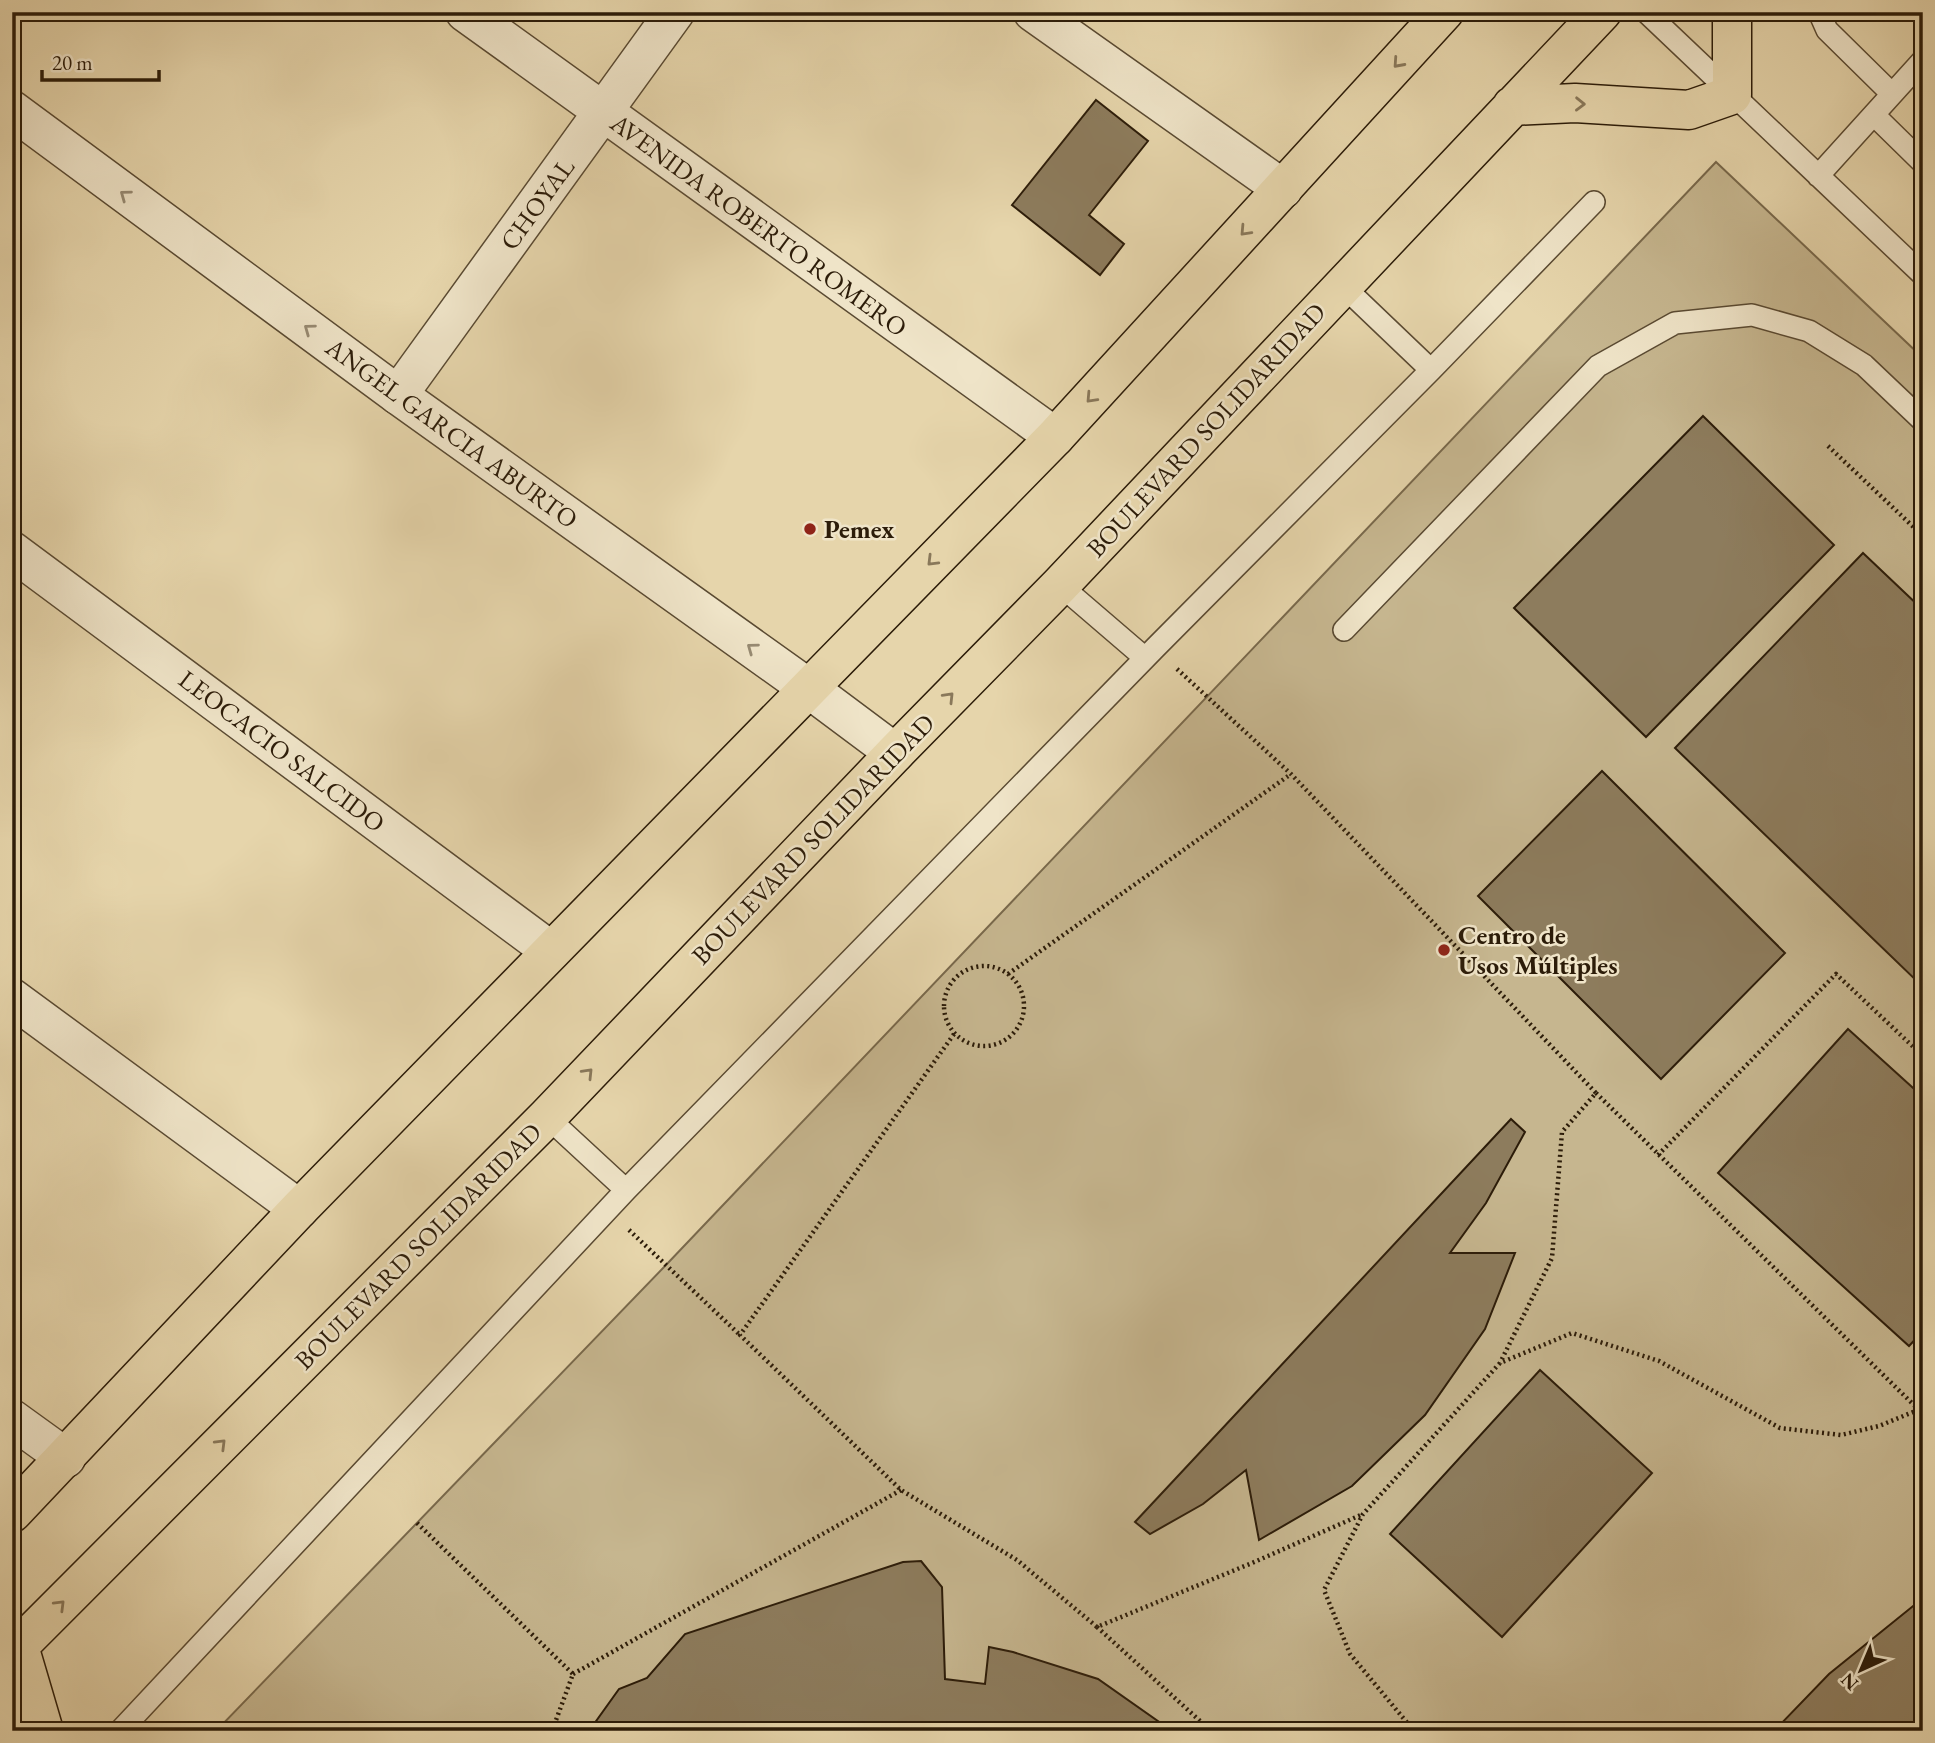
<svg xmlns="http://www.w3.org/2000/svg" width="1935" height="1743" font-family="'EB Garamond',serif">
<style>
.green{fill:#c6b68f;stroke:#79694c;stroke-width:2}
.building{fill:#8d7c5d;stroke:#2c1c09;stroke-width:2}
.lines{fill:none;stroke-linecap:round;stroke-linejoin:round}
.service-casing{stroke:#5a4a32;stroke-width:24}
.minor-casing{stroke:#5a4a32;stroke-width:41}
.tertiary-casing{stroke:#5a4a32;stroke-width:41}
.primary-casing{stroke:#2c1c09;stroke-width:41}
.path{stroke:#2c1c09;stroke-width:4.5;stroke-dasharray:2 3.5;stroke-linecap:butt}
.service{stroke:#efe4c8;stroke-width:21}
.minor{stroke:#efe4c8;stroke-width:38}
.tertiary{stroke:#efe4c8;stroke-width:38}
.primary{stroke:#e6d5ab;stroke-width:38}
.oneway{stroke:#89785a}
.oneway2{stroke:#978a72}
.poi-dot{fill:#8f2418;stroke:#efe4c8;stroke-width:2.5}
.labels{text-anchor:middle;stroke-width:5;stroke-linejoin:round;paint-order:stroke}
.street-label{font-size:26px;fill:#2c1c09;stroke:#efe4c8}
.poi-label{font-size:26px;font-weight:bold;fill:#2c1c09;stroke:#efe4c8;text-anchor:start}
</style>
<rect width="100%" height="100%" fill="#e6d5ab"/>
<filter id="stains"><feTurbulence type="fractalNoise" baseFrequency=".00286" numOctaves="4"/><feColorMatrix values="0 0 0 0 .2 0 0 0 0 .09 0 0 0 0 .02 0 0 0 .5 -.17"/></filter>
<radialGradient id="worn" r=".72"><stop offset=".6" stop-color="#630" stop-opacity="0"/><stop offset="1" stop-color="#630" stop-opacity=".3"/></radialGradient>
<!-- green -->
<path class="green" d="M 1716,162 L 1923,358 L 1923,1731 L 216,1731 L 666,1265 Z"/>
<!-- building -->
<path class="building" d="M 1096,100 L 1148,141 L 1089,215 L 1124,244 L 1100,275 L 1012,205 Z
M 1703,416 L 1834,545 L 1646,737 L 1514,608 Z
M 1863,553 L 1923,610 L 1923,987 L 1675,748 Z
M 1602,771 L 1785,953 L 1661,1079 L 1478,896 Z
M 1848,1029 L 1923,1097 L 1923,1331 L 1909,1346 L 1718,1173 Z
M 1511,1119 L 1525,1132 L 1486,1203 L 1450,1253 L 1515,1253 L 1485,1329 L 1425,1415 L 1352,1486 L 1259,1540 L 1246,1470 L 1203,1504 L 1150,1534 L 1135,1522 Z
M 1540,1370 L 1652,1473 L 1502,1637 L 1390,1534 Z
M 921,1561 L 942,1587 L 945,1679 L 985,1684 L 989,1647 L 1013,1652 L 1098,1679 L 1172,1731 L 589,1731 L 619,1689 L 647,1678 L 685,1634 L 903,1562 Z
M 1923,1598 L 1923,1731 L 1774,1731 L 1829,1674 Z"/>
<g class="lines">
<!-- service casing -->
<g class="service-casing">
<path id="service" d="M 1646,12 L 1923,275
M 1819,12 L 1827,30 L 1892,94
M 1874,115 L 1923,163
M 1818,176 L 1923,60
M 1342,285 L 1431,370
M 1060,585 L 1145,658
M 1344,630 L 1598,366 L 1675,323 L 1752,315 L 1809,331 L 1864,365 L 1923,421
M 547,1117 L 626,1190
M 120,1731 L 626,1190 L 1155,648 L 1431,370 L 1594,202"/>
</g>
<!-- minor casing -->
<g class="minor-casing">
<path id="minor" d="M 465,12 L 1055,437
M 1033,12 L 1283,189
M 398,395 L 675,12
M 12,551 L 551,951
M 12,998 L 299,1209
M 12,1419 L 66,1458"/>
</g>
<!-- tertiary casing -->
<g class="tertiary-casing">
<path id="tertiary" d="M 12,110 L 398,395 L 808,688 L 895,753"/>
</g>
<!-- primary casing -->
<g class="primary-casing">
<path id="primary" d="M 1512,106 L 1575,103 L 1689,110 L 1732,95 L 1732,12
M 12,1513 L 299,1209 L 1055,437 L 1444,12
M 19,1646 L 44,1731
M 12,1653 L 547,1117 L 895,753 L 1060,585 L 1602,12"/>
</g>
<!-- path -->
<path class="path" d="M 1828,446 L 1923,536
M 1177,669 L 1291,774 L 1596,1093 L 1562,1132 L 1552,1258 L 1500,1363
M944 1006a40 40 0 1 1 80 0a40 40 0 1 1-80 0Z
M 1008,974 L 1291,774
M 954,1034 L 740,1335 L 901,1490 L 1017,1560 L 1097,1627 L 1252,1563 L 1363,1514
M 1596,1093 L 1919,1410
M 1658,1155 L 1836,974 L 1923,1056
M 629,1230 L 740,1335
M 417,1523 L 573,1674 L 552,1731
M 1097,1627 L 1211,1731
M 573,1674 L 901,1490
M 1414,1731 L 1350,1654 L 1324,1590 L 1363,1514 L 1500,1363 L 1572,1333 L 1659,1361 L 1780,1428 L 1841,1435 L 1879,1426 L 1923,1408"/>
<!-- service -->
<use href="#service" class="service"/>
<!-- minor -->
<use href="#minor" class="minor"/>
<!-- tertiary -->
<use href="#tertiary" class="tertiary"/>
<!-- primary -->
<use href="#primary" class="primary"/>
</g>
<!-- one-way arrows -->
<defs><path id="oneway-chevron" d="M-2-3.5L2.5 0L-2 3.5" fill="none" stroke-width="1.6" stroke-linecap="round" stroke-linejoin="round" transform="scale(1.75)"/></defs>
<g class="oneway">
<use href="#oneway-chevron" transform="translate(1398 63) rotate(132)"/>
<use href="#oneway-chevron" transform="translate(1580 104) rotate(1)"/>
<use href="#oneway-chevron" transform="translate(1245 231) rotate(133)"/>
<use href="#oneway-chevron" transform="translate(1091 398) rotate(133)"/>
<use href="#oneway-chevron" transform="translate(932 561) rotate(135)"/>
<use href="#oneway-chevron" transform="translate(949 697) rotate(-46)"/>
<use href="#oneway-chevron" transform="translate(588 1073) rotate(-46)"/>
<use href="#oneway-chevron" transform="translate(221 1444) rotate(-45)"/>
<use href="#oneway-chevron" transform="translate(60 1605) rotate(-45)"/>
</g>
<g class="oneway2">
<use href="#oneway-chevron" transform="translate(125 195) rotate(-144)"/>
<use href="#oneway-chevron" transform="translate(309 329) rotate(-144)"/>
<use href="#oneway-chevron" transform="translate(752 648) rotate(-144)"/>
</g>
<!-- markers -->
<g class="poi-dot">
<circle cx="810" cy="529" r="7"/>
<circle cx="1444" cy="950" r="7"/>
</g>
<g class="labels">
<!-- street labels -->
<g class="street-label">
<text transform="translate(537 204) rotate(-54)" y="9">CHOYAL</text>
<text transform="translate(759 225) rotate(36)" y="9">AVENIDA ROBERTO ROMERO</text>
<text transform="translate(1206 430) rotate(-47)" y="9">BOULEVARD SOLIDARIDAD</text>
<text transform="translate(452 433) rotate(36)" y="9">ANGEL GARCIA ABURTO</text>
<text transform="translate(282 751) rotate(37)" y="9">LEOCACIO SALCIDO</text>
<text transform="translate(813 839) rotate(-46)" y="9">BOULEVARD SOLIDARIDAD</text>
<text transform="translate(418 1246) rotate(-45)" y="9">BOULEVARD SOLIDARIDAD</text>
</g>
<!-- poi labels -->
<g class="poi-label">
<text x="824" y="538">Pemex</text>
<text x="1458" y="944">Centro de<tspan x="1458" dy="30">Usos Múltiples</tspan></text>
</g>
</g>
<!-- margin -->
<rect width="1935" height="1743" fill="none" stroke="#e6d5ab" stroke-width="42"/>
<rect x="14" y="14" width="1907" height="1715" fill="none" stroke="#2c1c09" stroke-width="3.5"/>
<rect x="21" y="21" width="1893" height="1701" fill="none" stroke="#2c1c09" stroke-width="2"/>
<!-- north arrow -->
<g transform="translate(1861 1670) rotate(224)" stroke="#efe4c8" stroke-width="5" paint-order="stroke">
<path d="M0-5L12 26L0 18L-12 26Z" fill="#2c1c09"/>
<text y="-10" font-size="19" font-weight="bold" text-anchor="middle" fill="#2c1c09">N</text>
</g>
<!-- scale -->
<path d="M42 70v10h117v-10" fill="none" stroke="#2c1c09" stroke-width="3.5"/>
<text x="52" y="70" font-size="21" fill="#2c1c09" stroke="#efe4c8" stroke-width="5" paint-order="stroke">20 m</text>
<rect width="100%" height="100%" filter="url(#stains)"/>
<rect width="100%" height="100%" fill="url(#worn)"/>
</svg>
